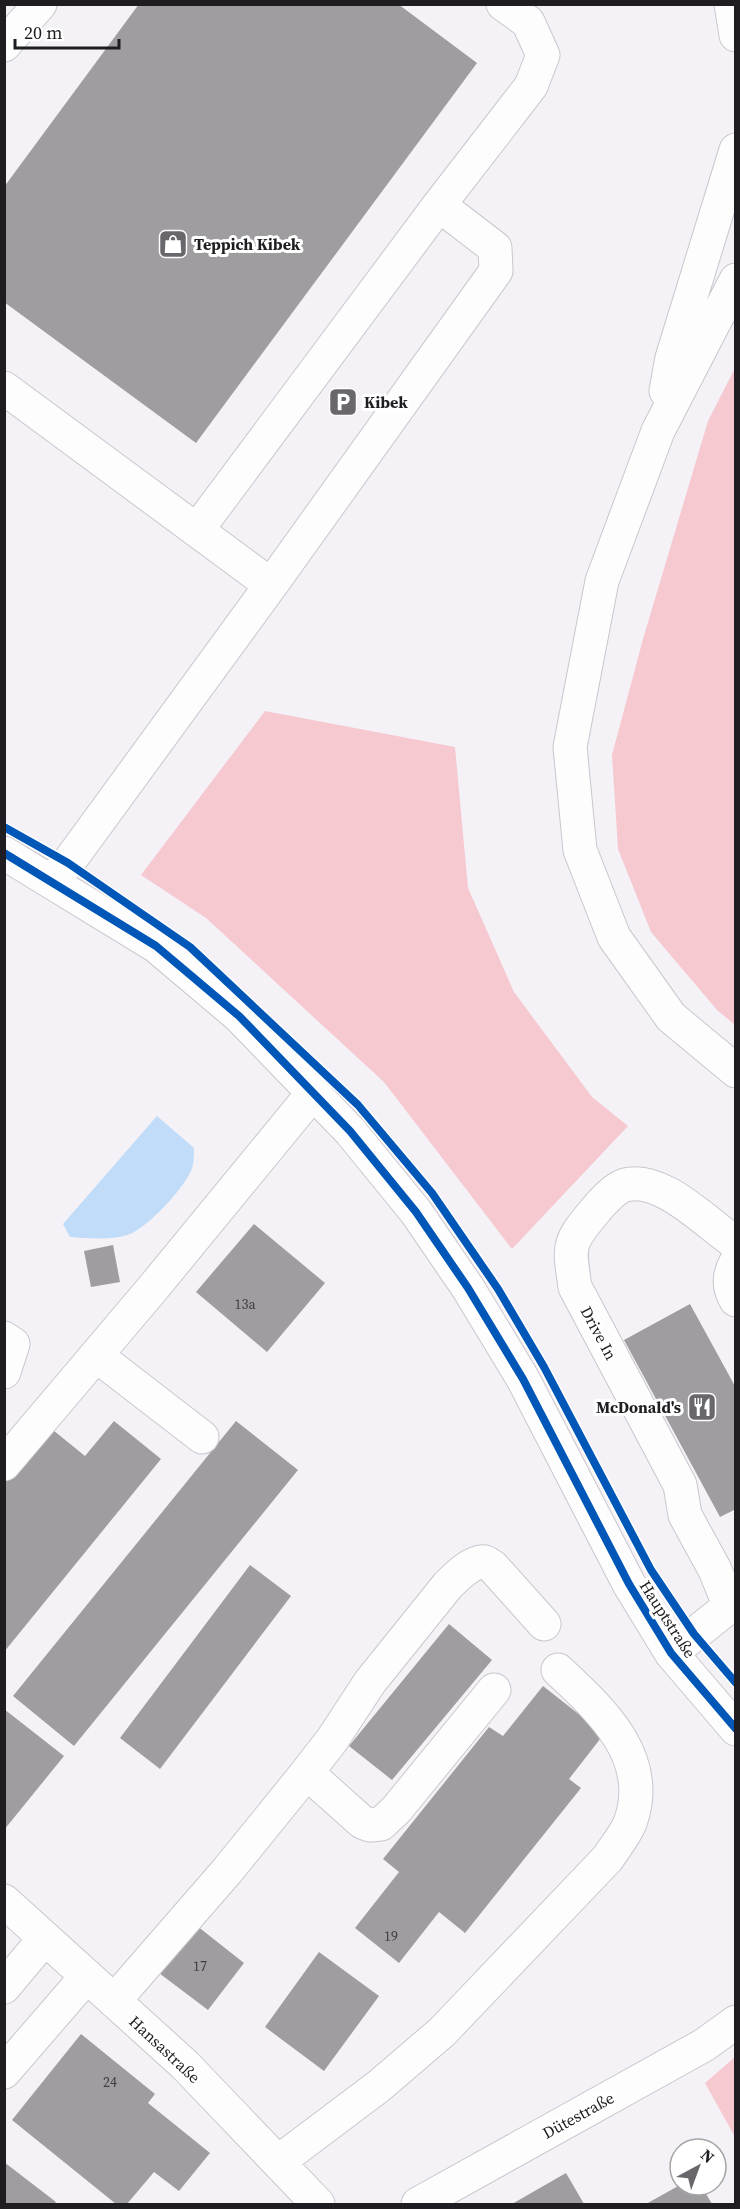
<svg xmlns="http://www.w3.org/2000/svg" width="740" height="2209" font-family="'Source Serif 4',serif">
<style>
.green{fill:#f6c9d1}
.water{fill:#c0dcf8}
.building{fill:#a09da1}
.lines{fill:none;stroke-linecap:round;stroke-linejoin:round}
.minor-casing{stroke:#cac7cc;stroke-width:35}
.highway-casing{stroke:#cac7cc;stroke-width:35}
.minor{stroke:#fdfdfe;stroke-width:33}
.highway{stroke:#fdfdfe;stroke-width:33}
.cycleway-casing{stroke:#fff;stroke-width:11}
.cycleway{stroke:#0057b8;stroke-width:8}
.labels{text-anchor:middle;stroke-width:6;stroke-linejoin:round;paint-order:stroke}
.number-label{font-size:14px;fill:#3f3d41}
.poi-label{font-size:16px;font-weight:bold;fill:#1f1d21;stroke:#fff;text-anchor:start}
.street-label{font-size:16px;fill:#1f1d21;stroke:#fff}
</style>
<rect width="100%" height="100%" fill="#f4f1f7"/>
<!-- green -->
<path class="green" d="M 735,368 L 735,1025 L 717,1010 L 651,932 L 618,849 L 612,755 L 643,639 L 708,421 Z
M 265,711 L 455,747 L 468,888 L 514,992 L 592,1097 L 628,1126 L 512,1249 L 384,1082 L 206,918 L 141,875 Z
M 735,2057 L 735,2137 L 705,2083 Z"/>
<!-- water -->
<path class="water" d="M 157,1116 L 194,1148 C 194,1155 194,1165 191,1171 C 182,1190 149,1226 130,1234 C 111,1241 89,1238 70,1237 L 63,1224 Z"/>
<!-- building -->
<path class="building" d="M 139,4 L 398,4 L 477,63 L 196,443 L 4,302 L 4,187 Z
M 254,1224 L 325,1283 L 267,1352 L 196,1292 Z
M 113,1245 L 120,1282 L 91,1287 L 84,1251 Z
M 690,1304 L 736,1388 L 736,1509 L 720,1517 L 624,1340 Z
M 114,1421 L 161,1459 L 4,1652 L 4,1481 L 48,1426 L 85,1456 Z
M 236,1421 L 298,1470 L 74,1746 L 13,1696 Z
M 250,1565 L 291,1596 L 160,1769 L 120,1738 Z
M 449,1624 L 492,1660 L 392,1780 L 349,1746 Z
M 543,1686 L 604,1734 L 569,1779 L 581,1788 L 465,1933 L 439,1912 L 399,1963 L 355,1928 L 399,1872 L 383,1859 L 489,1727 L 503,1736 Z
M 4,1709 L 64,1756 L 4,1830 Z
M 192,1922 L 244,1963 L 208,2010 L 155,1970 Z
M 319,1952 L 379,1996 L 324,2071 L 265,2027 Z
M 81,2034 L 155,2094 L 148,2103 L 210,2153 L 179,2191 L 154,2172 L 127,2204 L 116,2204 L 12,2120 Z
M 4,2162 L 56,2202 L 54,2204 L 4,2204 Z
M 566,2173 L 584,2204 L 512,2204 Z
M 680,2185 L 701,2185 L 712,2204 L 646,2204 Z"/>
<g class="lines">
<!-- minor casing -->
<g class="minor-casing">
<path id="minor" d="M 4,45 L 40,4
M 4,388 L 271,585
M 197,530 L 439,205 L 531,86 L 543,55 L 528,22 L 503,4
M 4,853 L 156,946 L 239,1016 L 350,1131 L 416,1212 L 468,1288 L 523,1379 L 629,1584 L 671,1653 L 736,1729
M 51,880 L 68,863 L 271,585 L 496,271 L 495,248 L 439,205
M 736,1262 C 728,1276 728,1287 736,1300
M 4,1338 L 13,1344 L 4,1372
M 97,1356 L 202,1437
M 4,1464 L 153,1288 L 313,1093
M 730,1607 L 715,1570 L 685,1515 L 680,1485 L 575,1287 C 569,1246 567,1244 594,1212 C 601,1203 615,1188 625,1185 C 662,1175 707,1224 736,1243
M 671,1653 L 736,1601
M 304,1776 L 332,1740 L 370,1682 L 448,1585 C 455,1578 474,1559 485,1562 C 488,1563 490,1565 493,1567 L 544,1624
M 4,1901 L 185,2065 L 318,2204
M 4,1987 L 45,1938
M 114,2001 L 227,1871 L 304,1776 L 315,1780 L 362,1822 L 370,1825 L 381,1824 L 396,1810 L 494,1690
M 4,2072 L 87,1976
M 278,2162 L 379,2086 L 442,2032 L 608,1858 C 615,1847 625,1835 630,1823 C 654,1758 601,1710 558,1670
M 418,2204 L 704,2045 L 736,2022"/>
</g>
<!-- highway casing -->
<g class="highway-casing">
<path id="highway" d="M 731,4 L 736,35
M 736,280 L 658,431 L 602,581 L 570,747 L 580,850 L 614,937 L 671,1017 L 736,1071
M 666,391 L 672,358 L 736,150"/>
</g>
<!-- minor -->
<use href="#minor" class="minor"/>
<!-- highway -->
<use href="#highway" class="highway"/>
<!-- cycleway casing -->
<g class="cycleway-casing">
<path id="cycleway" d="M 4,827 L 68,863 L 190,947 L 358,1105 L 432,1193 L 498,1289 L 544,1367 L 651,1570 L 694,1634 L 736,1683
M 4,853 L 156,946 L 239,1016 L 350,1131 L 416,1212 L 468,1288 L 523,1379 L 629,1584 L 671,1653 L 736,1729"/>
</g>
<!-- cycleway -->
<use href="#cycleway" class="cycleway"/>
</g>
<!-- icons -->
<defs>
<g id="shop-square" transform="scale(1.5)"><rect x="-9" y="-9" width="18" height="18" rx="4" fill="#6a676c" stroke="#fff"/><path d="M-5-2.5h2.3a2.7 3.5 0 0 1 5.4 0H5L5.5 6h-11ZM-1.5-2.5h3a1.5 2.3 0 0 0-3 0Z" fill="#fff"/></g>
<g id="parking-square" transform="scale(1.5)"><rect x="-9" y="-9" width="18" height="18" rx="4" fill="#6a676c" stroke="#fff"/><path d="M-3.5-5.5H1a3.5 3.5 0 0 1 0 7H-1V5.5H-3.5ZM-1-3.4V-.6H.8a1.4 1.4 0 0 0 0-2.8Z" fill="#fff"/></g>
<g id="restaurant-square" transform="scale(1.5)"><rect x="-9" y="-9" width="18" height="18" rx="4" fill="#6a676c" stroke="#fff"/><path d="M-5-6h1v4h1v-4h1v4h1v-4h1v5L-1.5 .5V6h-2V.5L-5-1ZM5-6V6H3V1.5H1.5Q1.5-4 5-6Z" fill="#fff"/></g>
</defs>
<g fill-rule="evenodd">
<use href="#shop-square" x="173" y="244"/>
<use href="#parking-square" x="343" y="402"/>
<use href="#restaurant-square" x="702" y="1407"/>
</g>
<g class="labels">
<!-- number labels -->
<g class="number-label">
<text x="245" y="1309">13a</text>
<text x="391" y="1941">19</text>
<text x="200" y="1971">17</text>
<text x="110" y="2087">24</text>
</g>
<!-- poi labels -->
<g class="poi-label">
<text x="194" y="250">Teppich Kibek</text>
<text x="364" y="408">Kibek</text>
<text x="681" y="1413" text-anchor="end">McDonald's</text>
</g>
<!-- street labels -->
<g class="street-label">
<text transform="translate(599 1333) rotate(62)" y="6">Drive In</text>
<text transform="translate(668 1619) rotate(57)" y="6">Hauptstraße</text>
<text transform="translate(165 2049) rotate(43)" y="6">Hansastraße</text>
<text transform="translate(578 2115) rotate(-29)" y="6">Dütestraße</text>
</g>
</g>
<!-- border -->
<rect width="740" height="2209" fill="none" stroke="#1f1d21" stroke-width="12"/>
<!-- north arrow -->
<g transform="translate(698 2167) rotate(41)"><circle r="28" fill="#ffffff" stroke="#a5a5a6" stroke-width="1.5"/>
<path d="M0-4.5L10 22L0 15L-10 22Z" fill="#6a676c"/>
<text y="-9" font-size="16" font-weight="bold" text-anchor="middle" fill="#1f1d21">N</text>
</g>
<!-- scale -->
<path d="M15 39v9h104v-9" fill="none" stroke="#1f1d21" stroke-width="3"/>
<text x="24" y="39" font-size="18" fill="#1f1d21" stroke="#ffffff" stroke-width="4.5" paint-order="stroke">20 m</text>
</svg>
